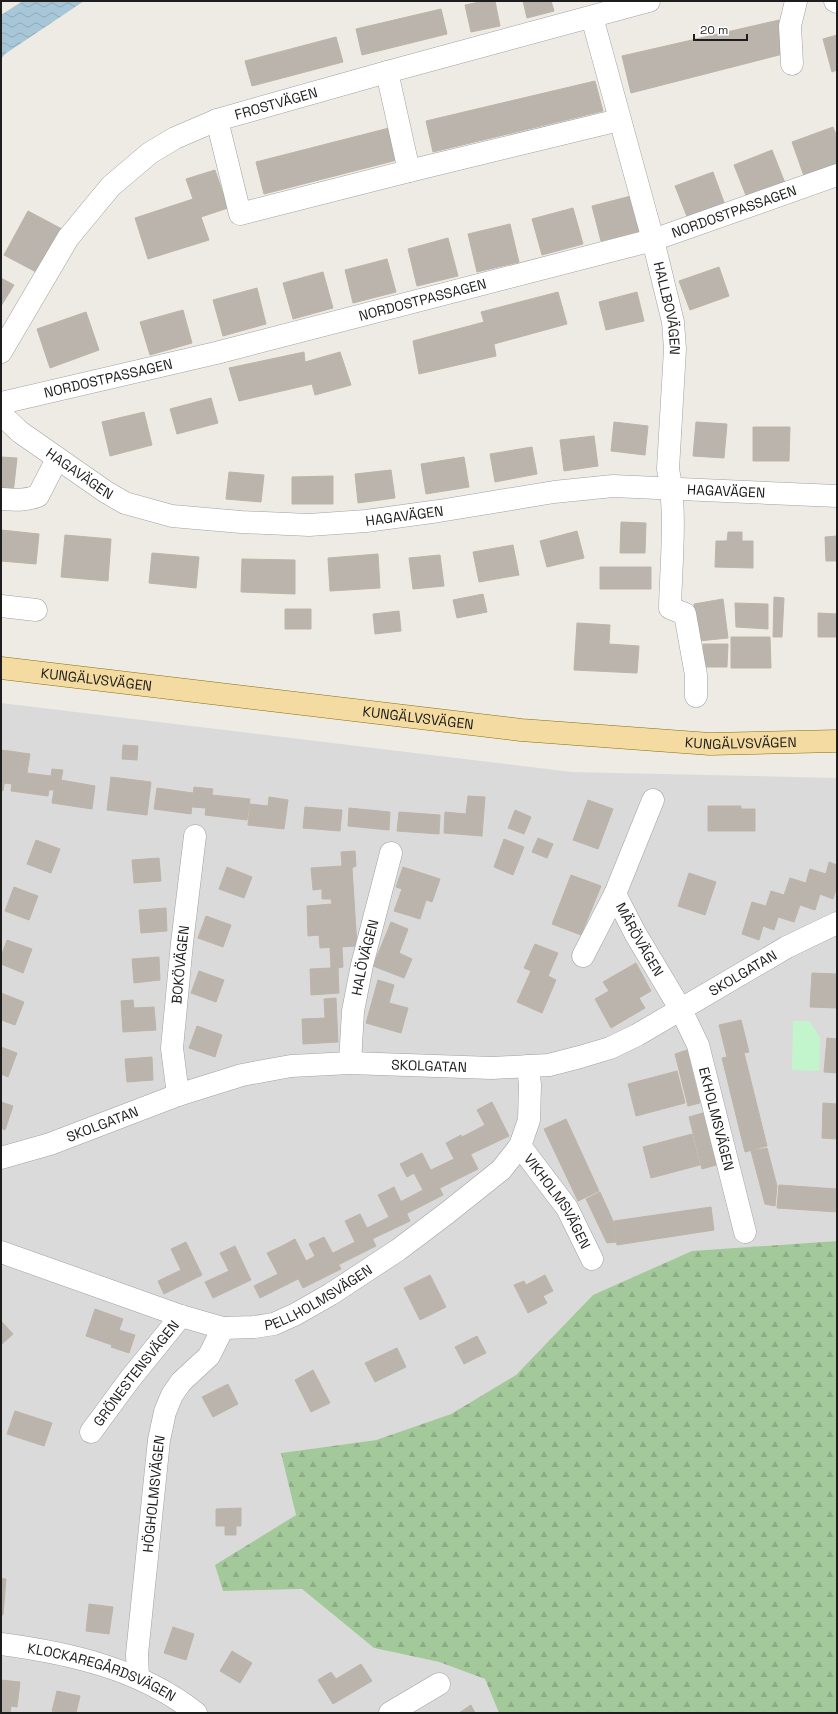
<svg xmlns="http://www.w3.org/2000/svg" width="838" height="1714" font-family="'Space Grotesk',sans-serif">
<style>
.residential{fill:#dbdada}
.forest{fill:url(#forest-firs)}
.park{fill:#c3f5cd}
.water{fill:url(#water-waves)}
.building{fill:#bab4ad;stroke:#beb4a7}
.lines{fill:none;stroke-linecap:round;stroke-linejoin:round}
.minor-casing{stroke:#a1a1a1;stroke-width:23}
.major-casing{stroke:#8a700c;stroke-width:23}
.minor{stroke:#fff;stroke-width:22}
.major{stroke:#f4dba1;stroke-width:22}
.labels{text-anchor:middle;stroke-width:3;stroke-linejoin:round;paint-order:stroke}
.street-label{font-size:14px;fill:#1d1d1d;stroke:#fff}
</style>
<defs>
<pattern id="forest-firs" width="22" height="20" patternUnits="userSpaceOnUse"><rect width="22" height="20" fill="#a3c99b"/><path d="M5 1l3.5 6h-7zM16 11l3.5 6h-7z" fill="#8cac85"/></pattern>
<pattern id="water-waves" width="16" height="10" patternUnits="userSpaceOnUse"><rect width="16" height="10" fill="#a7c6d8"/><path d="M0 5q4-4 8 0t8 0" fill="none" stroke="#8faab9"/></pattern>
</defs>
<rect width="100%" height="100%" fill="#edebe3"/>
<!-- residential -->
<path class="residential" d="M 1,703 L 572,772 L 837,778 L 837,1241 L 692,1252 L 554,1337 L 516,1375 L 451,1414 L 376,1440 L 282,1453 L 296,1515 L 216,1565 L 223,1591 L 302,1589 L 374,1648 L 439,1662 L 485,1679 L 499,1713 L 1,1713 Z"/>
<!-- forest -->
<path class="forest" d="M 837,1241 L 837,1713 L 499,1713 L 485,1679 L 439,1662 L 374,1648 L 302,1589 L 223,1591 L 215,1565 L 296,1515 L 281,1453 L 376,1440 L 451,1414 L 516,1375 L 593,1295 L 692,1251 Z"/>
<!-- park -->
<path class="park" d="M 793,1021 L 809,1021 L 820,1037 L 819,1071 L 792,1070 Z"/>
<!-- water -->
<path class="water" d="M 23,1 L 84,1 L 5,54 L 1,59 L 1,15 Z"/>
<!-- building -->
<path class="building" d="M 484,1 L 495,1 L 500,26 L 471,32 L 465,5 Z
M 523,1 L 551,1 L 554,11 L 527,18 Z
M 441,9 L 447,34 L 362,55 L 356,29 Z
M 779,20 L 783,54 L 631,93 L 622,56 Z
M 837,35 L 837,70 L 832,72 L 823,39 Z
M 336,37 L 343,62 L 252,86 L 245,61 Z
M 595,81 L 603,111 L 433,152 L 426,121 Z
M 393,127 L 401,159 L 264,194 L 256,162 Z
M 833,127 L 837,137 L 837,164 L 804,176 L 792,142 Z
M 772,150 L 785,183 L 747,198 L 734,165 Z
M 215,170 L 228,208 L 201,217 L 209,240 L 148,259 L 135,218 L 193,199 L 186,179 Z
M 713,172 L 725,205 L 688,219 L 675,186 Z
M 635,195 L 644,230 L 601,241 L 592,206 Z
M 573,208 L 583,244 L 542,255 L 532,219 Z
M 28,211 L 62,229 L 38,273 L 4,255 Z
M 510,224 L 519,262 L 477,272 L 468,234 Z
M 448,238 L 458,276 L 417,286 L 408,249 Z
M 387,259 L 396,292 L 353,303 L 345,270 Z
M 719,267 L 729,296 L 690,310 L 679,281 Z
M 323,272 L 333,308 L 293,319 L 283,283 Z
M 1,278 L 14,285 L 1,306 Z
M 257,288 L 266,324 L 223,336 L 213,300 Z
M 558,292 L 567,324 L 494,344 L 496,356 L 419,374 L 413,341 L 484,322 L 481,312 Z
M 637,292 L 644,321 L 606,330 L 599,302 Z
M 183,310 L 192,343 L 150,355 L 140,322 Z
M 86,312 L 99,350 L 50,368 L 37,329 Z
M 304,352 L 305,362 L 340,352 L 351,385 L 315,395 L 312,384 L 239,401 L 229,368 Z
M 211,398 L 218,423 L 177,434 L 170,409 Z
M 144,412 L 152,445 L 110,456 L 102,422 Z
M 614,422 L 648,426 L 645,455 L 611,451 Z
M 696,422 L 727,424 L 724,458 L 693,456 Z
M 753,427 L 790,427 L 789,461 L 753,461 Z
M 594,436 L 598,466 L 564,471 L 560,440 Z
M 532,447 L 537,474 L 495,482 L 490,454 Z
M 1,457 L 17,458 L 13,494 L 1,493 Z
M 464,457 L 469,487 L 426,494 L 421,464 Z
M 391,470 L 395,498 L 358,503 L 355,474 Z
M 229,472 L 264,475 L 261,502 L 226,499 Z
M 333,476 L 333,504 L 292,504 L 292,477 Z
M 621,522 L 646,523 L 645,553 L 620,553 Z
M 1,530 L 39,534 L 36,564 L 1,561 Z
M 577,531 L 584,558 L 547,567 L 540,541 Z
M 728,532 L 742,532 L 742,541 L 753,541 L 753,568 L 715,567 L 716,541 L 727,541 Z
M 65,535 L 111,539 L 108,581 L 61,577 Z
M 837,536 L 837,561 L 826,561 L 825,537 Z
M 513,545 L 519,575 L 479,582 L 473,552 Z
M 152,553 L 199,557 L 196,588 L 149,583 Z
M 378,554 L 380,588 L 330,591 L 328,558 Z
M 440,555 L 444,586 L 413,589 L 409,558 Z
M 242,559 L 295,560 L 295,594 L 241,592 Z
M 600,567 L 651,567 L 651,589 L 600,589 Z
M 483,594 L 487,612 L 457,618 L 453,600 Z
M 774,597 L 784,598 L 782,637 L 773,637 Z
M 723,599 L 728,638 L 699,641 L 694,604 Z
M 735,603 L 768,604 L 768,629 L 736,627 Z
M 285,609 L 311,609 L 311,629 L 285,629 Z
M 399,611 L 401,631 L 375,634 L 373,614 Z
M 818,613 L 837,614 L 837,637 L 818,637 Z
M 577,623 L 610,625 L 609,644 L 639,646 L 637,673 L 574,670 Z
M 731,637 L 770,637 L 771,668 L 731,668 Z
M 703,644 L 728,644 L 727,667 L 703,667 Z
M 123,745 L 138,746 L 137,760 L 122,759 Z
M 1,750 L 9,751 L 3,791 L 1,790 Z
M 9,751 L 30,754 L 27,773 L 51,776 L 48,796 L 11,791 L 12,784 L 4,783 Z
M 52,769 L 63,770 L 61,780 L 95,786 L 92,809 L 52,803 L 54,790 L 49,790 Z
M 111,777 L 151,782 L 147,815 L 107,810 Z
M 194,787 L 213,789 L 212,795 L 250,799 L 247,820 L 205,815 L 206,808 L 192,807 Z
M 157,788 L 193,793 L 191,814 L 154,809 Z
M 468,796 L 485,797 L 482,836 L 444,833 L 445,812 L 466,814 Z
M 269,797 L 288,800 L 284,829 L 248,825 L 250,804 L 268,806 Z
M 588,800 L 613,809 L 598,849 L 573,840 Z
M 708,806 L 741,806 L 741,809 L 755,809 L 755,831 L 708,831 Z
M 305,807 L 342,810 L 340,831 L 303,828 Z
M 349,808 L 390,812 L 389,830 L 348,826 Z
M 515,810 L 531,817 L 524,834 L 508,828 Z
M 399,812 L 440,815 L 439,834 L 397,831 Z
M 538,838 L 553,844 L 547,858 L 532,852 Z
M 504,839 L 524,847 L 513,875 L 494,867 Z
M 36,840 L 60,849 L 51,873 L 27,864 Z
M 355,851 L 356,866 L 352,868 L 357,946 L 320,948 L 319,935 L 308,936 L 307,906 L 332,904 L 331,899 L 322,899 L 322,889 L 313,890 L 311,868 L 342,866 L 341,852 Z
M 159,858 L 161,881 L 134,883 L 132,860 Z
M 829,862 L 837,865 L 837,887 L 833,899 L 820,894 L 815,910 L 800,905 L 794,922 L 778,917 L 774,930 L 763,926 L 759,940 L 742,934 L 752,902 L 766,906 L 771,891 L 784,895 L 790,878 L 806,883 L 810,869 L 826,874 Z
M 227,867 L 252,877 L 244,898 L 219,889 Z
M 403,867 L 440,879 L 432,902 L 426,900 L 420,919 L 394,911 L 402,889 L 396,887 Z
M 689,873 L 716,882 L 705,915 L 678,906 Z
M 571,875 L 601,886 L 581,935 L 552,924 Z
M 14,887 L 38,896 L 29,920 L 5,911 Z
M 166,908 L 167,931 L 141,933 L 139,910 Z
M 206,916 L 231,925 L 223,947 L 198,938 Z
M 391,922 L 408,929 L 399,953 L 412,959 L 404,978 L 373,966 Z
M 7,940 L 32,949 L 23,973 L 1,964 L 1,957 Z
M 535,944 L 558,953 L 548,976 L 556,980 L 542,1013 L 517,1002 L 531,971 L 524,968 Z
M 330,947 L 342,947 L 343,967 L 338,968 L 339,993 L 311,995 L 310,969 L 331,968 Z
M 159,957 L 160,980 L 134,983 L 132,959 Z
M 636,963 L 651,991 L 639,998 L 645,1008 L 611,1028 L 595,999 L 609,991 L 603,982 Z
M 199,971 L 224,980 L 216,1002 L 191,993 Z
M 812,973 L 837,974 L 837,1008 L 810,1007 Z
M 378,980 L 394,985 L 389,1003 L 408,1008 L 401,1033 L 366,1023 Z
M 1,993 L 24,1002 L 15,1025 L 1,1020 Z
M 336,998 L 338,1042 L 303,1044 L 302,1019 L 325,1018 L 324,999 Z
M 133,1000 L 134,1008 L 154,1007 L 156,1030 L 123,1032 L 121,1001 Z
M 741,1020 L 749,1052 L 744,1053 L 767,1146 L 745,1152 L 722,1058 L 727,1057 L 719,1025 Z
M 197,1026 L 222,1035 L 215,1057 L 189,1048 Z
M 827,1038 L 837,1039 L 837,1073 L 824,1072 Z
M 1,1047 L 17,1053 L 8,1077 L 1,1074 Z
M 687,1050 L 700,1103 L 688,1106 L 675,1054 Z
M 152,1057 L 153,1080 L 127,1082 L 125,1059 Z
M 677,1071 L 685,1103 L 636,1116 L 628,1084 Z
M 1,1102 L 13,1106 L 5,1130 L 1,1128 Z
M 492,1102 L 509,1136 L 471,1154 L 462,1137 L 485,1125 L 477,1110 Z
M 823,1103 L 837,1104 L 837,1139 L 822,1138 Z
M 703,1113 L 716,1165 L 702,1169 L 689,1117 Z
M 566,1119 L 599,1191 L 578,1201 L 544,1129 Z
M 692,1134 L 700,1165 L 651,1178 L 643,1147 Z
M 461,1135 L 478,1169 L 440,1188 L 431,1170 L 454,1159 L 446,1143 Z
M 767,1148 L 777,1186 L 775,1206 L 765,1204 L 751,1151 Z
M 422,1153 L 443,1195 L 406,1214 L 400,1202 L 423,1190 L 414,1173 L 407,1177 L 400,1164 Z
M 779,1185 L 837,1189 L 837,1212 L 777,1208 Z
M 394,1187 L 410,1221 L 372,1239 L 367,1228 L 389,1217 L 378,1195 Z
M 600,1192 L 613,1221 L 616,1242 L 607,1243 L 586,1199 Z
M 711,1207 L 714,1230 L 617,1245 L 614,1221 Z
M 360,1214 L 376,1246 L 338,1265 L 333,1253 L 355,1242 L 345,1221 Z
M 324,1237 L 341,1269 L 303,1288 L 282,1246 L 295,1239 L 306,1261 L 315,1256 L 309,1244 Z
M 186,1242 L 202,1275 L 164,1294 L 158,1281 L 181,1270 L 171,1249 Z
M 235,1246 L 251,1280 L 213,1298 L 205,1282 L 229,1271 L 220,1253 Z
M 282,1246 L 298,1279 L 260,1298 L 254,1286 L 278,1274 L 267,1253 Z
M 430,1275 L 446,1307 L 420,1320 L 404,1288 Z
M 545,1275 L 553,1291 L 543,1296 L 547,1303 L 528,1313 L 514,1285 L 524,1281 L 526,1285 Z
M 95,1309 L 123,1319 L 119,1330 L 135,1335 L 129,1353 L 111,1347 L 112,1345 L 86,1336 Z
M 1,1321 L 13,1334 L 1,1345 Z
M 477,1336 L 486,1353 L 464,1364 L 455,1347 Z
M 397,1348 L 406,1367 L 375,1382 L 365,1363 Z
M 313,1370 L 330,1403 L 311,1412 L 295,1380 Z
M 228,1384 L 238,1404 L 213,1417 L 202,1397 Z
M 15,1411 L 52,1423 L 44,1446 L 7,1434 Z
M 241,1508 L 241,1526 L 236,1526 L 236,1535 L 225,1535 L 225,1526 L 216,1526 L 216,1509 Z
M 1,1578 L 6,1579 L 3,1615 L 1,1615 Z
M 89,1604 L 113,1607 L 109,1634 L 86,1631 Z
M 173,1627 L 194,1634 L 186,1660 L 164,1653 Z
M 232,1651 L 252,1663 L 240,1683 L 220,1671 Z
M 361,1664 L 372,1681 L 333,1704 L 318,1680 L 331,1672 L 336,1679 Z
M 1,1680 L 20,1682 L 17,1707 L 11,1706 L 10,1713 L 1,1713 Z
M 57,1691 L 80,1696 L 76,1713 L 57,1713 L 52,1711 Z
M 471,1705 L 475,1713 L 459,1713 Z"/>
<g class="lines">
<!-- minor casing -->
<g class="minor-casing">
<g id="minor">
<path d="M 835,1 L 837,2"/>
<path id="s1" d="M 592,17 L 653,240 L 673,322 L 675,349 L 668,469 C 677,513 671,563 670,608 L 685,614 L 696,675 L 696,696"/>
<path d="M 792,64 L 790,26 L 796,1"/>
<path d="M 387,72 L 409,171"/>
<path d="M 217,120 L 240,214 L 409,171 L 619,120"/>
<path id="s2" d="M 1,352 L 68,238 L 111,186 L 150,153 L 175,138 L 217,120 L 387,72 L 649,1"/>
<path id="s3" d="M 1,403 L 216,353 L 653,240 L 837,175"/>
<path id="s4" d="M 1,414 L 20,432 L 106,492 L 125,503 L 172,516 L 241,522 L 309,525 L 366,521 L 439,511 L 554,492 L 613,486 L 837,496"/>
<path d="M 1,499 C 14,500 25,501 38,496 L 57,459"/>
<path d="M 1,606 L 36,610"/>
<path id="s5" d="M 653,800 L 615,894 L 635,933 L 681,1010 L 698,1045 L 745,1232"/>
<path d="M 583,956 L 615,894"/>
<path id="s6" d="M 350,1063 L 353,1011 L 362,965 L 391,853"/>
<path id="s7" d="M 178,1095 L 172,1048 L 182,943 L 195,836"/>
<path id="s8" d="M 520,1146 L 567,1208 L 592,1259"/>
<path id="s9" d="M 1,1158 L 50,1144 L 178,1095 L 242,1075 L 291,1066 L 350,1063 L 492,1068 L 549,1065 L 580,1057 L 610,1048 L 637,1035 L 787,947 L 837,923"/>
<path id="s10" d="M 1,1252 L 181,1316 L 223,1328 L 254,1327 L 274,1324 L 296,1314 L 331,1294 L 398,1250 L 447,1213 L 501,1170 L 520,1146 L 529,1120 L 530,1085 L 528,1066"/>
<path id="s11" d="M 91,1432 L 130,1379 L 181,1316"/>
<path id="s12" d="M 1,1644 C 69,1653 141,1669 196,1713"/>
<path id="s13" d="M 138,1678 L 137,1654 L 159,1440 L 165,1412 L 172,1395 L 181,1382 L 209,1356 L 223,1328"/>
<path d="M 390,1713 L 439,1684"/>
</g>
</g>
<!-- major casing -->
<g class="major-casing">
<g id="major">
<path id="s14" d="M 1,668 L 521,730 L 710,744 L 837,741"/>
</g>
</g>
<!-- minor -->
<use href="#minor" class="minor"/>
<!-- major -->
<use href="#major" class="major"/>
</g>
<g class="labels">
<!-- street labels -->
<g class="street-label">
<text dy="5" stroke="none"><textPath href="#s2" startOffset="387">FROSTVÄGEN</textPath></text>
<text dy="5" stroke="none"><textPath href="#s3" startOffset="758">NORDOSTPASSAGEN</textPath></text>
<text dy="5" stroke="none"><textPath href="#s3" startOffset="434">NORDOSTPASSAGEN</textPath></text>
<text dy="5" stroke="none"><textPath href="#s1" startOffset="301">HALLBOVÄGEN</textPath></text>
<text dy="5" stroke="none"><textPath href="#s3" startOffset="110">NORDOSTPASSAGEN</textPath></text>
<text dy="5" stroke="none"><textPath href="#s4" startOffset="99">HAGAVÄGEN</textPath></text>
<text dy="5" stroke="none"><textPath href="#s4" startOffset="759">HAGAVÄGEN</textPath></text>
<text dy="5" stroke="none"><textPath href="#s4" startOffset="435">HAGAVÄGEN</textPath></text>
<text dy="5" stroke="none"><textPath href="#s14" startOffset="96">KUNGÄLVSVÄGEN</textPath></text>
<text dy="5" stroke="none"><textPath href="#s14" startOffset="420">KUNGÄLVSVÄGEN</textPath></text>
<text dy="5" stroke="none"><textPath href="#s14" startOffset="744">KUNGÄLVSVÄGEN</textPath></text>
<text dy="5" stroke="none"><textPath href="#s5" startOffset="153">MÄRÖVÄGEN</textPath></text>
<text dy="5" stroke="none"><textPath href="#s6" startOffset="107">HALÖVÄGEN</textPath></text>
<text dy="5" stroke="none"><textPath href="#s7" startOffset="131">BOKÖVÄGEN</textPath></text>
<text dy="5" stroke="none"><textPath href="#s9" startOffset="779">SKOLGATAN</textPath></text>
<text dy="5" stroke="none"><textPath href="#s9" startOffset="443">SKOLGATAN</textPath></text>
<text dy="5" stroke="none"><textPath href="#s5" startOffset="350">EKHOLMSVÄGEN</textPath></text>
<text dy="5" stroke="none"><textPath href="#s9" startOffset="107">SKOLGATAN</textPath></text>
<text dy="5" stroke="none"><textPath href="#s8" startOffset="67">VIKHOLMSVÄGEN</textPath></text>
<text dy="5" stroke="none"><textPath href="#s10" startOffset="337">PELLHOLMSVÄGEN</textPath></text>
<text dy="5" stroke="none"><textPath href="#s11" startOffset="74">GRÖNESTENSVÄGEN</textPath></text>
<text dy="5" stroke="none"><textPath href="#s13" startOffset="185">HÖGHOLMSVÄGEN</textPath></text>
<text dy="5" stroke="none"><textPath href="#s12" startOffset="105">KLOCKAREGÅRDSVÄGEN</textPath></text>
</g>
</g>
<!-- border -->
<rect width="838" height="1714" fill="none" stroke="#1d1d1d" stroke-width="4"/>
<!-- scale -->
<path d="M694 34v6h53v-6" fill="none" stroke="#1d1d1d" stroke-width="2"/>
<text x="700" y="34" font-size="12" fill="#1d1d1d" stroke="#ffffff" stroke-width="3" paint-order="stroke">20 m</text>
</svg>
